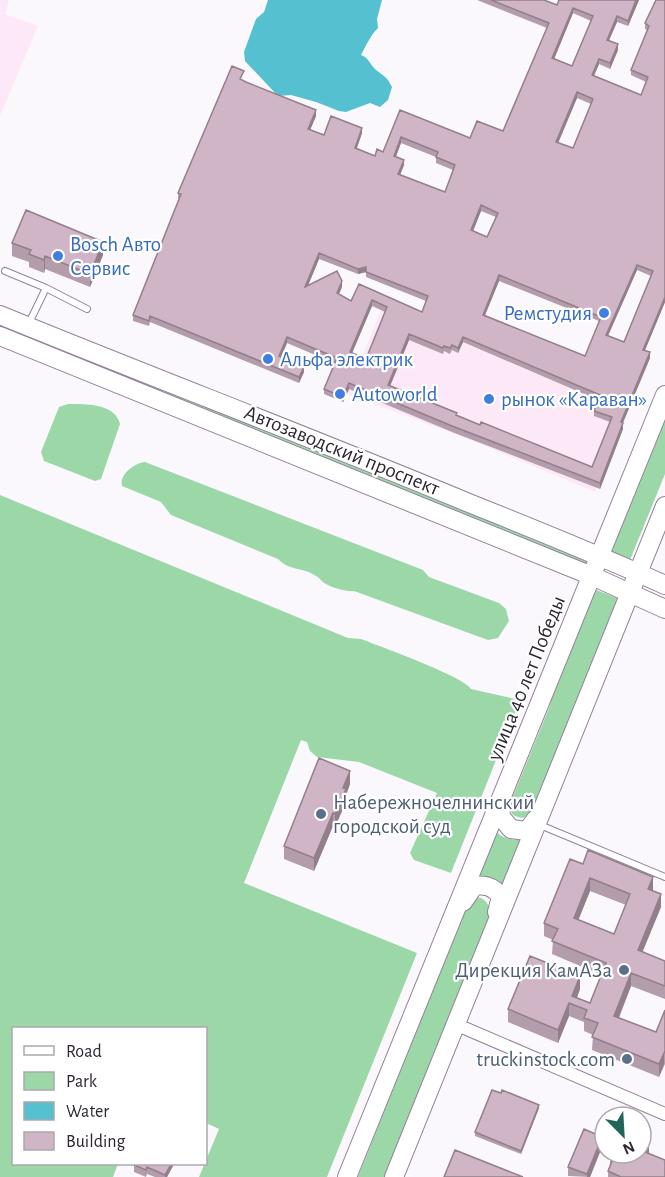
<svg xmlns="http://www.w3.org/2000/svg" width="665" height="1177" font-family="'Alegreya Sans',sans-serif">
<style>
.commercial{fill:#fde8f7}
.green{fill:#9cd8a7}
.water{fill:#54c0d0}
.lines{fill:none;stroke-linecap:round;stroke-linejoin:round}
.lane-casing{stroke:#93829a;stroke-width:8}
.street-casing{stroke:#93829a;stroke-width:14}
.secondary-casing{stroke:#93829a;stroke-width:20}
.lane{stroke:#fff;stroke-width:6}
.street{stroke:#fff;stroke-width:12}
.secondary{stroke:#fff;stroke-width:18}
.wall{fill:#b39cab;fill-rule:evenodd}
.shaded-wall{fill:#927f8b}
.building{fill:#d0b5c7;stroke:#927f8b;stroke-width:1.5;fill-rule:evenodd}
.shop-dot{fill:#3f7fe0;stroke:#fff;stroke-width:2}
.service-dot{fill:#5c6f8a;stroke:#fff;stroke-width:2}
.labels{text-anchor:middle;stroke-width:4.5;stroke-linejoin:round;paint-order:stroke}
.shop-label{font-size:21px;fill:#366cbe;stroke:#fff;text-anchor:start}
.street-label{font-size:21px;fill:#2d2630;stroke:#fff}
.service-label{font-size:21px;fill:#4e5e75;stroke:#fff;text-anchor:end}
</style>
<rect width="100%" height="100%" fill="#fbf8fd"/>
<!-- commercial -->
<path class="commercial" d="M 0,0 L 9,0 L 5,14 L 38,26 L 0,116 Z
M 381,310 L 443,326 L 631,404 L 595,492 L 463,437 L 347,394 Z"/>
<!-- green -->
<path class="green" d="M 0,322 L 588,561 L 585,567 L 0,328 Z
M 68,404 C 85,404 115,403 120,424 L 101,479 L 95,481 L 44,461 L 41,452 L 59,407 Z
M 665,411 L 665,474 L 630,560 L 607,550 Z
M 145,462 L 423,570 L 429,577 L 499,603 L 506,609 L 509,621 L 498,638 L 488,640 L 354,591 C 346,592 329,587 323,582 C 320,580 319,577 316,576 C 303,567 289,571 278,559 L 171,515 L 161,502 L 122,486 C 119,474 135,463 145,462 Z
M 0,495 L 348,638 L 361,639 C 379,646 465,677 471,689 L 520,700 L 451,873 L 414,860 L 410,853 L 437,793 L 359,762 L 317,757 L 310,751 L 307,742 L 301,740 L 244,883 L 417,953 L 327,1177 L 199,1177 L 219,1129 L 206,1123 L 206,1028 L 14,1028 L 14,1164 L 118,1164 L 113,1177 L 0,1177 Z
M 591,588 L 620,599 L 536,810 C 528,817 522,821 512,814 L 509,806 L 549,708 L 560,669 Z
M 494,829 C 501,839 514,841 524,839 L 504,890 L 488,877 L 475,878 Z
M 475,897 C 486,897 489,906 492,914 L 388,1177 L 358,1177 L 466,905 Z"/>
<!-- water -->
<path class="water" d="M 268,0 L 382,0 L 377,19 L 378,28 C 370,36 366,46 361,55 C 369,58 369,63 375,69 C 384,77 386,75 392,87 L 388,100 L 380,107 L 370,103 L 346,112 L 339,111 L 316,102 L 291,95 L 278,96 L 245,61 L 244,52 L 256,19 L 264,12 Z"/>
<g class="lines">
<!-- lane casing -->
<g class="lane-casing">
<path id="lane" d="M 5,271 L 46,288
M 29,323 L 46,288 L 87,309
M 540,825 L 665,877"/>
</g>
<!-- street casing -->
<g class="street-casing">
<path id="street" d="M 455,1024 L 665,1114"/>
</g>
<!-- secondary casing -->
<g class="secondary-casing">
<path id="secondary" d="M 0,315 C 154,378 310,437 464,501 C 531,528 599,555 665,585
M 0,336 L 592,576 L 665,609
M 502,803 L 500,816 L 511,829 L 527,831 L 536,819
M 463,902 L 474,886 C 486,884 494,887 501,897 L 497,912
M 347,1177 L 665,395
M 394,1177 L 665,506"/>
</g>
<!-- lane -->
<use href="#lane" class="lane"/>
<!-- street -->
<use href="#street" class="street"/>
<!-- secondary -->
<use href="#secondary" class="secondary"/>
</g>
<!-- wall -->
<path class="wall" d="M 477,0 L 544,0 L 557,5 L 559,0 L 639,0 L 628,26 L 617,22 L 609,40 L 618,50 L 610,69 L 599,64 L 594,76 L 641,95 L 646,82 L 631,75 L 631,70 L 647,30 L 645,29 L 645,23 L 656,0 L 665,302 L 645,350 L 650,358 L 623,423 L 623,429 L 600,489 L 452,432 L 349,389 L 343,402 L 324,394 L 324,389 L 334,363 L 287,343 L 281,357 L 304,372 L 299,383 L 150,322 L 149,326 L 133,321 L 133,315 L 179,199 L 178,198 L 178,193 L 244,76 L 242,80 L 316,116 L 310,130 L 324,135 L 362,133 L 357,148 L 375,156 L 383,152 L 400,110 L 470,138 L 503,131 L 547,28 ZM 573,13 L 591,21 L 572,66 L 554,59 ZM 577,98 L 591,104 L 573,148 L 558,143 ZM 401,143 L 436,157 L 436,163 L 453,170 L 445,192 L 400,175 L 404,165 L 396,157 ZM 481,211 L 496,217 L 487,237 L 473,231 ZM 319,259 L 358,274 L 366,272 L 366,277 L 426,301 L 422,312 L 359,284 L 351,301 L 339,294 L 342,287 L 308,286 ZM 637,270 L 651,276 L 624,342 L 608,336 ZM 499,281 L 599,321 L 585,356 L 485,315 ZM 372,306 L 385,312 L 366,359 L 352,353 ZM 409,340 L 443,354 L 444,351 L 450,354 L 452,350 L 458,353 L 463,342 L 598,400 L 594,411 L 594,416 L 610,422 L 592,467 L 457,416 L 390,386 Z
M 12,243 L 103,255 L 90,287 L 45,269 L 44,273 L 29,267 L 29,262 L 12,256 Z
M 350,784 L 346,795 L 346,802 L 335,827 L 333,826 L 314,871 L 284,859 L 284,846 Z
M 570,859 L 653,890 L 652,891 L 661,907 L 642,952 L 665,961 L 665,999 L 631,986 L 619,1018 L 656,1032 L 665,1010 L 665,1064 L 659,1077 L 592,1050 L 593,1035 L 584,1031 L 584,1022 L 569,1016 L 558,1043 L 508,1022 L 508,1009 L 580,989 L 577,998 L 590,1003 L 601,975 L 552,954 L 553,940 L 544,936 L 544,923 ZM 590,891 L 626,905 L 614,934 L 578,920 Z
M 539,1108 L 521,1154 L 475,1136 L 475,1132 Z
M 602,1147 L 590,1177 L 568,1176 L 568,1167 Z
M 610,1153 L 649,1154 L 665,1177 L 608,1177 L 608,1171 L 610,1164 Z
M 174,1164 L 167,1177 L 155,1177 L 147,1174 L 146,1177 L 134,1172 L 134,1165 Z"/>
<!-- shaded-wall -->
<path class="shaded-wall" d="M 636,0 L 639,0 L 628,26 L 628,21 Z
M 573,8 L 573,13 L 552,64 L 552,58 Z
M 617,16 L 617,22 L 607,45 L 607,40 Z
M 618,44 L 618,50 L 610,69 L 610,63 Z
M 599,59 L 599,64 L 592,80 L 592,75 Z
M 577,92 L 577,98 L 556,148 L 556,142 Z
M 316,110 L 316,116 L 308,135 L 308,129 Z
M 362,128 L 362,133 L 355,153 L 355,148 Z
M 401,137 L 401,143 L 394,161 L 394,156 Z
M 404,160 L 404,165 L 398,180 L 398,174 Z
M 481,205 L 481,211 L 471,236 L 471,230 Z
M 103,242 L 103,255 L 90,287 L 90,274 Z
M 319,253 L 319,259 L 305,292 L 305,287 Z
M 45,256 L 45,269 L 44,273 L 44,260 Z
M 637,265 L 637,270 L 606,340 L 606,335 Z
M 366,267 L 366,272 L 358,274 L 358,269 Z
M 499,275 L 499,281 L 483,320 L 483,315 Z
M 342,281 L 342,287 L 337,298 L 337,293 Z
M 665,297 L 665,302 L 643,355 L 643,350 Z
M 372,300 L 372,306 L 350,358 L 350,352 Z
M 409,334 L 409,340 L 388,391 L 388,385 Z
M 287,337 L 287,343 L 279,362 L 279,356 Z
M 463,337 L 463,342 L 458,353 L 458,348 Z
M 650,352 L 650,358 L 621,427 L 621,422 Z
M 304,367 L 304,372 L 299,383 L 299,377 Z
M 349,383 L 349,389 L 343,402 L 343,397 Z
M 623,423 L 623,429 L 600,489 L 600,483 Z
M 350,771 L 350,784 L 346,795 L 346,802 L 335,827 L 335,814 L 343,788 Z
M 333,813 L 333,826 L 314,871 L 314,858 Z
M 653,877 L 653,890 L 648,902 L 648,889 Z
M 590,878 L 590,891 L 574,931 L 574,918 Z
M 661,894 L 661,907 L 638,963 L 638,950 Z
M 631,973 L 631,986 L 614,1029 L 614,1016 Z
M 580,976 L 580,989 L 574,1005 L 572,996 Z
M 569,1003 L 569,1016 L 558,1043 L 558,1030 Z
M 664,1051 L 664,1064 L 659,1077 L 659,1064 Z
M 539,1105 L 539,1108 L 521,1154 L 521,1151 Z
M 602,1137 L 602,1147 L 590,1177 L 587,1177 L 587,1174 Z
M 649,1142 L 649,1161 L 645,1152 Z
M 171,1164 L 174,1164 L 167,1177 L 165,1177 L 165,1175 Z"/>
<!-- building -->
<path class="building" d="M 491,0 L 544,0 L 557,5 L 559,0 L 636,0 L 628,21 L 617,16 L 607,40 L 618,44 L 610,63 L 599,59 L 592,75 L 641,95 L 648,77 L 631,70 L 649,26 L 645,23 L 656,0 L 665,0 L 665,297 L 643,350 L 650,352 L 621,422 L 623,423 L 600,483 L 452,426 L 349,383 L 343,397 L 324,389 L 337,358 L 287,337 L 279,356 L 304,367 L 299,377 L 150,316 L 149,321 L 133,315 L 181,194 L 178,193 L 232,66 L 244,71 L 240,79 L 246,82 L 316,110 L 308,129 L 324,135 L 331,116 L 362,128 L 355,148 L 375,156 L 377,149 L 383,152 L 400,110 L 470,138 L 477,121 L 503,131 L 549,23 ZM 573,8 L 593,16 L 572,66 L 552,58 ZM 577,92 L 593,99 L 573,148 L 556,142 ZM 401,137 L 438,152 L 436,157 L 455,165 L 445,192 L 398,174 L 404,160 L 394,156 ZM 481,205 L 498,213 L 487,237 L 471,230 ZM 319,253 L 358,269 L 366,267 L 366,272 L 428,296 L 422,312 L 359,284 L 351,301 L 337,293 L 342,281 L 337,271 L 305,287 ZM 637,265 L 653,271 L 624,342 L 606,335 ZM 499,275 L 601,317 L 585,356 L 483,315 ZM 372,300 L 387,307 L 366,359 L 350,352 ZM 409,334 L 443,348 L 444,346 L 450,348 L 452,345 L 458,348 L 463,337 L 600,395 L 594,411 L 612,417 L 592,467 L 481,422 L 480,425 L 456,415 L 457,413 L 388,385 Z
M 26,210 L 103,242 L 90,274 L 45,256 L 44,260 L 29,254 L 31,250 L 12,243 Z
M 319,758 L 350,771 L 343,788 L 346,789 L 335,814 L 333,813 L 314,858 L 284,846 Z
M 588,850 L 653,877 L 648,889 L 661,894 L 638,950 L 665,961 L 665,986 L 631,973 L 614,1016 L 656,1032 L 665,1010 L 665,1051 L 659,1064 L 592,1037 L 598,1023 L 584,1018 L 587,1010 L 569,1003 L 558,1030 L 508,1009 L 530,956 L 580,976 L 572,996 L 590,1003 L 606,963 L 552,941 L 558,929 L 544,923 L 570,859 L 583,864 ZM 590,878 L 630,894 L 614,934 L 574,918 Z
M 492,1090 L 501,1093 L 502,1090 L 539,1105 L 521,1151 L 475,1132 Z
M 584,1129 L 602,1137 L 587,1174 L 568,1167 Z
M 641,1139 L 649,1142 L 645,1152 L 665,1160 L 665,1177 L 621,1177 L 608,1171 L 615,1154 L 612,1153 L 641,1153 Z
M 455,1150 L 523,1177 L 444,1177 Z
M 135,1164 L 171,1164 L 165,1175 L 147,1167 L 146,1170 L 134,1165 Z"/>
<!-- markers -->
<g class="shop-dot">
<circle cx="58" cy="256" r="6"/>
<circle cx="604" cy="313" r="6"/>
<circle cx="268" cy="359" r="6"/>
<circle cx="340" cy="394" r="6"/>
<circle cx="489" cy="399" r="6"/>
</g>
<g class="service-dot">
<circle cx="321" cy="814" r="6"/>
<circle cx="624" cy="970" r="6"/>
<circle cx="627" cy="1059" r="6"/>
</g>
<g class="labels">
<!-- shop labels -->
<g class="shop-label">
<text x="70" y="251">Bosch Авто<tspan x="70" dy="24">Сервис</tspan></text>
<text x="592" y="320" text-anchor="end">Ремстудия</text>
<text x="280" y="366">Альфа электрик</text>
<text x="352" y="401">Autoworld</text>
<text x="501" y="406">рынок «Караван»</text>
</g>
<!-- street labels -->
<g class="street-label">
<text transform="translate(342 450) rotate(22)" y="7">Автозаводский проспект</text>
<text transform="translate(526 678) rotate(-68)" y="7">улица 40 лет Победы</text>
</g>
<!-- service labels -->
<g class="service-label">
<text x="333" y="809" text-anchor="start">Набережночелнинский<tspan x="333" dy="24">городской суд</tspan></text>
<text x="612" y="977">Дирекция КамАЗа</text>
<text x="615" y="1066">truckinstock.com</text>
</g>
</g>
<!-- legend -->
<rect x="12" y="1027" width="195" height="138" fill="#ffffff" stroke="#aba8ac" stroke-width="1.5"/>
<rect x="24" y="1046" width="30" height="9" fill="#ffffff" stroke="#aba8ac" stroke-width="1.5"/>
<text x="66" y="1057" font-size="18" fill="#2d2630">Road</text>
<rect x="24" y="1072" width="30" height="18" fill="#9cd8a7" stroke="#aba8ac" stroke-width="1.5"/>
<text x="66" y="1087" font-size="18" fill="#2d2630">Park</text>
<rect x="24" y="1102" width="30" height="18" fill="#54c0d0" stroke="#aba8ac" stroke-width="1.5"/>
<text x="66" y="1117" font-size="18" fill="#2d2630">Water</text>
<rect x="24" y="1132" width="30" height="18" fill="#d0b5c7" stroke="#aba8ac" stroke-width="1.5"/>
<text x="66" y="1147" font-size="18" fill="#2d2630">Building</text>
<!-- north arrow -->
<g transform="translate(623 1135) rotate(156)"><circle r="28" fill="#ffffff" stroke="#aba8ac" stroke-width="1.5"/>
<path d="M0-4.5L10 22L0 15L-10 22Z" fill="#1f6559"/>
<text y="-9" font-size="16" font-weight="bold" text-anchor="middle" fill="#2d2630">N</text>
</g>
</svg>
